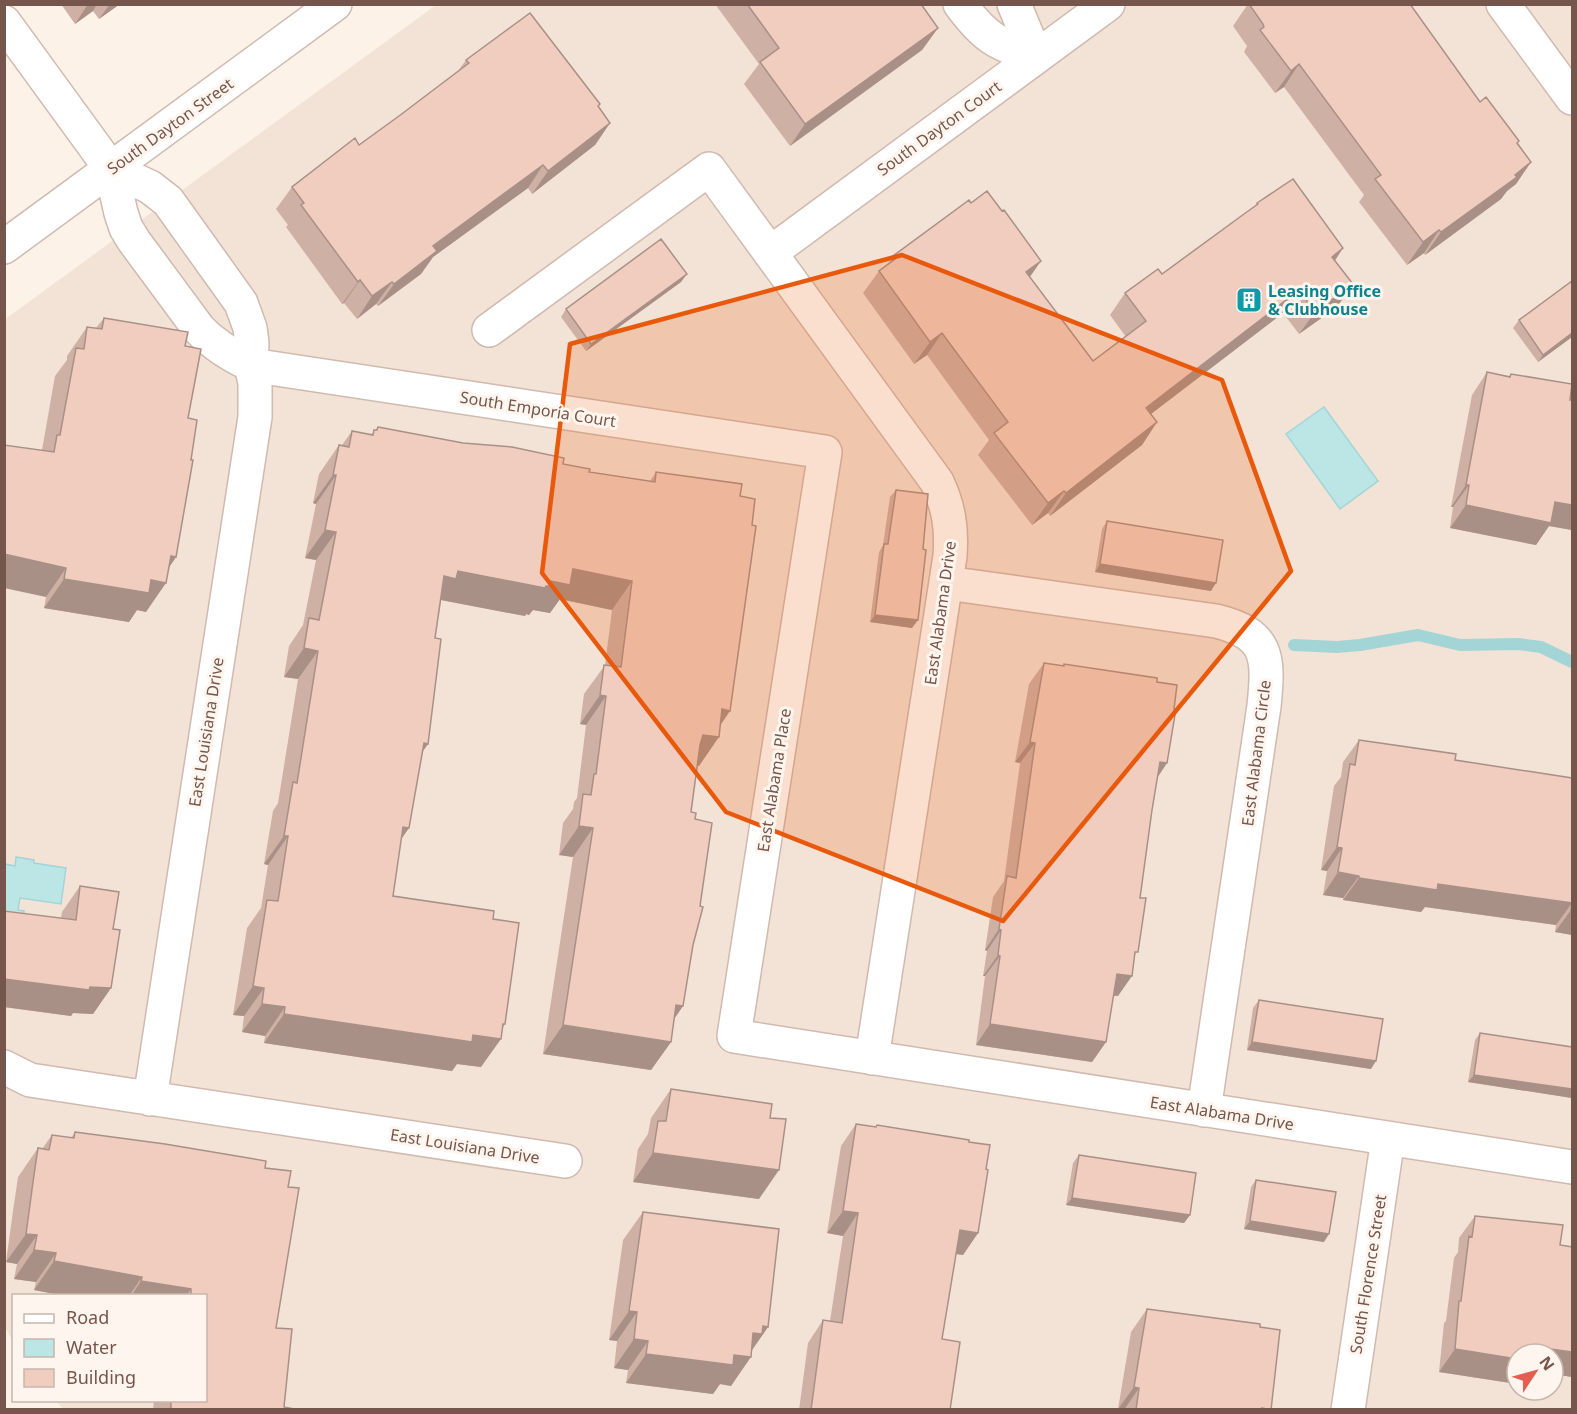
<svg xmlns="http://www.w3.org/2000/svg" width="1577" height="1414" font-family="'Noto Sans',sans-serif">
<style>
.residential{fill:#f3e3d6;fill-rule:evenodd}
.water{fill:#bce5e5;stroke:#a3d5d7;stroke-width:1.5}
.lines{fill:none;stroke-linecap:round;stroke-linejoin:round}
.stream{stroke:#a3d5d7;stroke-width:12}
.minor-casing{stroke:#d0bab0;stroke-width:36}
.minor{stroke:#fff;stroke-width:33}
.wall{fill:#cfb0a5}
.shaded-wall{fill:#a99086}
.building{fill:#f1cdc0;stroke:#a99086;stroke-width:1.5}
.marked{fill:#e8590c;fill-opacity:0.2;stroke:#e8590c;stroke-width:4.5;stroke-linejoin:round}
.labels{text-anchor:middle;stroke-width:6;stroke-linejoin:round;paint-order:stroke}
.street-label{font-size:16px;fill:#76564c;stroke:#fef6ee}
.culture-label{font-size:16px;font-weight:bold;fill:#0d838f;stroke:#fef6ee;text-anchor:start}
</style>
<rect width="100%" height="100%" fill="#fcf2e8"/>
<!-- residential -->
<path class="residential" d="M 436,5 L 1572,5 L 1572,1409 L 63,1409 L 56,1401 L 206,1400 L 206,1296 L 14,1296 L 13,1341 L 5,1328 L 4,320 ZM 1517,1354 L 1553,1354 L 1553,1390 L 1517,1390 Z"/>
<!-- water -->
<path class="water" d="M 1324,407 L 1378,481 L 1340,509 L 1286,434 Z
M 16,857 L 34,860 L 34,863 L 66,868 L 61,904 L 20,898 L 18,910 L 24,911 L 23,923 L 5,920 L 5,864 L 15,866 Z"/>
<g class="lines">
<!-- stream -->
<path class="stream" d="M 1294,645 L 1337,647 L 1360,645 L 1418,635 L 1460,645 L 1519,644 L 1541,647 L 1572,662"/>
<!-- minor casing -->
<g class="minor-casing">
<path id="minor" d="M 960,4 C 985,38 997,44 1036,57
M 1014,4 L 1036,57
M 1503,4 L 1572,98
M 4,22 L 111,169 L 121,213 L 126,228 L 134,241 L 199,329 C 214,345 231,355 251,365 L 825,452 L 734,1036 L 1572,1167
M 111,169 L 150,187 L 168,201 L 241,303 L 250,328 L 252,343 L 251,365 L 255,383 L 255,417 L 150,1099
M 4,247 L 335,4
M 770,253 L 1108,4
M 489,330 L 709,169 L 937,482 C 949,507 952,529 950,556 L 872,1058
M 947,583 L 1216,621 C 1269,634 1269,657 1264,706 L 1204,1110
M 4,1067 L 30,1080 L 565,1161
M 1348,1410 L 1388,1138"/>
</g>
<!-- minor -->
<use href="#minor" class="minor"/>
</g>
<!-- wall -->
<path class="wall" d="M 61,4 L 120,4 L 99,19 L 93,11 L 75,24 Z
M 715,4 L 921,4 L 938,28 L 922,50 L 790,146 L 744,84 L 759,64 Z
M 1248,4 L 1410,4 L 1480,102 L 1518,143 L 1531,162 L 1516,184 L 1507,191 L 1501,199 L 1425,255 L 1424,253 L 1407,265 L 1359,202 L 1364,195 L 1284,87 L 1275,93 L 1244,52 L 1247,46 L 1233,26 Z
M 466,60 L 600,104 L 598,107 L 610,123 L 595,145 L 532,194 L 528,188 L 433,257 L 421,274 L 378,306 L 376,304 L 357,319 L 344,303 L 342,304 L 286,227 L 288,225 L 276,209 L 292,187 L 359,145 L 399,116 L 458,71 Z
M 1257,203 L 1343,248 L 1335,261 L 1353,284 L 1337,307 L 1299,334 L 1283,313 L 1151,414 L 1157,422 L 1142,445 L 1050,516 L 1048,513 L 1032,525 L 978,455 L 989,440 L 927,355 L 914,364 L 863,293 L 879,271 L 888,264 L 893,256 L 1030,277 L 1093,361 L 1126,337 L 1110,315 L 1125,293 L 1162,274 L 1254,207 Z
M 1572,281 L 1572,337 L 1538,362 L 1513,328 L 1519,320 Z
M 681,282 L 586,351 L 561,317 L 566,309 Z
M 104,318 L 185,346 L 188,418 L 176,557 L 168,569 L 146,612 L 137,610 L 129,622 L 44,608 L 46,597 L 42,450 L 55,376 L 67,360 L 67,356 L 87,327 L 96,328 Z
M 1487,372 L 1509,376 L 1511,374 L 1572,400 L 1572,530 L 1549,526 L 1536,545 L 1450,528 L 1453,507 L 1451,507 L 1472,395 Z
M 378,427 L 563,464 L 589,472 L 650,481 L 656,472 L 740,496 L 720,725 L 699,766 L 697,765 L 691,812 L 695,819 L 693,945 L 683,1006 L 674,1019 L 671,1042 L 651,1070 L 543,1054 L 573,857 L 559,855 L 563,823 L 573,809 L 574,802 L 577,798 L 586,725 L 580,724 L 584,694 L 605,665 L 612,610 L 560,599 L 550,613 L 533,610 L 529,615 L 526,614 L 525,616 L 441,600 L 441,601 L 435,638 L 428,744 L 422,752 L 401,839 L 393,896 L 493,919 L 502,1028 L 481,1067 L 457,1064 L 452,1071 L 264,1043 L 265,1036 L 242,1032 L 244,1016 L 233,1015 L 247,928 L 261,908 L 268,865 L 264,864 L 273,811 L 278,803 L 298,679 L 284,677 L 289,646 L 303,625 L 316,560 L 305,558 L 316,504 L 313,503 L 319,474 L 339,445 L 342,445 L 352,431 L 371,435 Z
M 896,490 L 912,628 L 870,622 L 879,552 L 883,545 L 890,497 Z
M 1107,521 L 1211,591 L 1095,572 L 1102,529 Z
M 1044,663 L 1062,666 L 1064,664 L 1157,682 L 1174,709 L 1167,763 L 1157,778 L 1152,810 L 1140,898 L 1135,957 L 1118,996 L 1113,996 L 1106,1042 L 1092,1062 L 976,1045 L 985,976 L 983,976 L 987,951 L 985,950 L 993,897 L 1004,881 L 1020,763 L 1015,762 L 1029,684 Z
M 1359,740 L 1455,760 L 1572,778 L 1572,935 L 1555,932 L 1556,925 L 1425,907 L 1421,912 L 1343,900 L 1343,898 L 1323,895 L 1327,871 L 1321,870 L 1334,786 L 1341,777 L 1343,762 Z
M 80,886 L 113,929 L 111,988 L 93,1014 L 73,1013 L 71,1016 L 4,1007 L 4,911 L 61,918 L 62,912 Z
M 1259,1000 L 1371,1069 L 1247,1050 L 1253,1008 Z
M 1480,1033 L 1572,1047 L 1572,1098 L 1468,1082 L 1475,1040 Z
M 671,1089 L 770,1118 L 759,1199 L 633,1182 L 638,1149 L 648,1134 L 651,1118 Z
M 856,1124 L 875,1127 L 877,1125 L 969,1142 L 986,1169 L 978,1233 L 963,1255 L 956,1254 L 942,1339 L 950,1410 L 799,1410 L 808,1343 L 823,1320 L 830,1321 L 843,1236 L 827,1233 L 841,1146 Z
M 75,1132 L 265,1168 L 288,1187 L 276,1328 L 284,1407 L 299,1410 L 153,1410 L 154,1401 L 206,1401 L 206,1296 L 65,1296 L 34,1290 L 36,1282 L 14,1279 L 17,1264 L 6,1262 L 13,1211 L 18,1177 L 38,1148 L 42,1149 L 52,1135 L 71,1138 Z
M 1079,1155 L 1190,1215 L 1184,1223 L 1066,1205 L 1073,1163 Z
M 1256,1180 L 1324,1242 L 1244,1229 L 1251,1187 Z
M 643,1212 L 768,1327 L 751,1351 L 731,1386 L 720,1384 L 713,1394 L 626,1383 L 628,1370 L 614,1368 L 617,1341 L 609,1340 L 623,1240 Z
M 1475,1216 L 1560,1245 L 1572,1247 L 1572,1377 L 1553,1374 L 1517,1354 L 1517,1384 L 1439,1372 L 1444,1323 L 1446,1321 L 1454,1258 L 1458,1252 L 1459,1238 Z
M 1147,1309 L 1271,1410 L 1118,1409 L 1131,1332 Z"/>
<!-- shaded-wall -->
<path class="shaded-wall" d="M 88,4 L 97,4 L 93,11 L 75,24 Z
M 110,4 L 120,4 L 99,19 Z
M 938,28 L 922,50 L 790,146 L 805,124 Z
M 1299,64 L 1284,87 L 1275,93 L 1291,71 Z
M 610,123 L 595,145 L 532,194 L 548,171 Z
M 1531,162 L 1516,184 L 1507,191 L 1501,199 L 1425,255 L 1441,232 Z
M 543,165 L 528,188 L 433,257 L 421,274 L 378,306 L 394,284 L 433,246 Z
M 1439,230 L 1424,253 L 1407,265 L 1423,242 Z
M 1343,248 L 1328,270 L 1332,257 Z
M 1041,261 L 1025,284 L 1026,272 Z
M 687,274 L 681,282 L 586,351 L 591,344 Z
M 360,280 L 344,303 L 342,304 L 358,282 Z
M 392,282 L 376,304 L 357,319 L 372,296 Z
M 1353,284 L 1337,307 L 1299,334 L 1315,312 Z
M 1299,290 L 1283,313 L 1130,430 L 1146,408 Z
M 942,333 L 927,355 L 914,364 L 930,342 Z
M 1572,333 L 1572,337 L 1538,362 L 1543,355 Z
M 1157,422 L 1142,445 L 1050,516 L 1066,493 Z
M 333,475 L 336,475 L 316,504 L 313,503 Z
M 1466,485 L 1469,485 L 1453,507 L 1451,507 Z
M 1064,491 L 1048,513 L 1032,525 L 1048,503 Z
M 1555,502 L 1572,505 L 1572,530 L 1549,526 L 1536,545 L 1450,528 L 1466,505 Z
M 325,530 L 336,532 L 316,560 L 305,558 Z
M 4,554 L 66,568 L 46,597 L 4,588 Z
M 171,556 L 176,557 L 159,582 L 166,583 L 146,612 L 137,610 L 129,622 L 44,608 L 64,579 L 151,580 Z
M 1100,564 L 1216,583 L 1211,591 L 1095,572 Z
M 573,569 L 632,581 L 612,610 L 560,599 L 550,613 L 533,610 L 529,615 L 526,614 L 525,616 L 441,600 L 436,608 L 444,576 L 458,571 L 551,581 Z
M 875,615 L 918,620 L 912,628 L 870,622 Z
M 304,648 L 318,651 L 298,679 L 284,677 Z
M 600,695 L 606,696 L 586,725 L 580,724 Z
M 722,709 L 730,711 L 713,736 L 719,737 L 699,766 L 683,763 Z
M 1030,742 L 1035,743 L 1020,763 L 1015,762 Z
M 424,743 L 428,744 L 408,772 Z
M 1160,762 L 1167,763 L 1153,784 Z
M 579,826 L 593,828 L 573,857 L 559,855 Z
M 403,827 L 409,828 L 389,857 Z
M 284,836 L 288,836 L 268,865 L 264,864 Z
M 1337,847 L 1342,848 L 1327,871 L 1321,870 Z
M 1338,872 L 1359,876 L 1343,898 L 1323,895 Z
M 1359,878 L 1438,884 L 1572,903 L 1556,925 L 1425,907 L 1421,912 L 1343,900 Z
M 1571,910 L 1572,910 L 1572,935 L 1555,932 Z
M 999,929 L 1001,930 L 987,951 L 985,950 Z
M 998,955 L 1000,956 L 985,976 L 983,976 Z
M 1117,974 L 1132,976 L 1118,996 L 1102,994 Z
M 4,979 L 90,987 L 111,988 L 93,1014 L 73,1013 L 71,1016 L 4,1007 Z
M 253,986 L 264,988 L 244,1016 L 233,1015 Z
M 262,1004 L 285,1007 L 265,1036 L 242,1032 Z
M 676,1005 L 683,1006 L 663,1035 Z
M 284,1014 L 473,1035 L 503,1024 L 505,1024 L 495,1038 L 501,1039 L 481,1067 L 457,1064 L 452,1071 L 264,1043 Z
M 990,1024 L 1106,1042 L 1092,1062 L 976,1045 Z
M 563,1025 L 671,1042 L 651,1070 L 543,1054 Z
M 1252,1042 L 1376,1061 L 1371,1069 L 1247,1050 Z
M 1474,1075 L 1572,1089 L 1572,1098 L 1468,1082 Z
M 653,1153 L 779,1170 L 759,1199 L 633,1182 Z
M 1072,1198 L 1190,1215 L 1184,1223 L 1066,1205 Z
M 843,1211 L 858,1213 L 843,1236 L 827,1233 Z
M 1250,1221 L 1329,1234 L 1324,1242 L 1244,1229 Z
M 960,1230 L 978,1233 L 963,1255 L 944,1252 Z
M 26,1234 L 37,1235 L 17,1264 L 6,1262 Z
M 34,1250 L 56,1253 L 36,1282 L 14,1279 Z
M 54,1261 L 142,1277 L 129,1296 L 65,1296 L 34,1290 Z
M 141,1281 L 191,1289 L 186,1296 L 131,1296 Z
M 629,1311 L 637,1312 L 617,1341 L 609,1340 Z
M 763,1326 L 768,1327 L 748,1356 L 751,1357 L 731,1386 L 720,1384 L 713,1394 L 626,1383 L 646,1354 L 734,1355 L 753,1333 Z
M 634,1339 L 648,1341 L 628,1370 L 614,1368 Z
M 1544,1348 L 1572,1352 L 1572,1377 L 1553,1374 L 1553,1354 L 1540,1354 Z
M 1455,1349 L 1517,1359 L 1517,1384 L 1439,1372 Z
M 1134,1387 L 1139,1388 L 1124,1410 L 1118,1409 Z"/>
<!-- building -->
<path class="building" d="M 747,4 L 921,4 L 938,28 L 805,124 L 760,62 L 779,48 Z
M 1249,4 L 1410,4 L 1480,102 L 1486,97 L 1519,141 L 1517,143 L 1531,162 L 1515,175 L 1517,177 L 1441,232 L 1439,230 L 1423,242 L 1375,179 L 1381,175 L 1299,64 L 1291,71 L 1260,30 L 1264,27 L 1263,24 Z
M 530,13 L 600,104 L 598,106 L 610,123 L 548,171 L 543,165 L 433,246 L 437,251 L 394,284 L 392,282 L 372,296 L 360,280 L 358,282 L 301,205 L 304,203 L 292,187 L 355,138 L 359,145 L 399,116 L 469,63 L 466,60 Z
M 1293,179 L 1343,248 L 1332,257 L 1353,284 L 1315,312 L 1299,290 L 1146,408 L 1157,422 L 1066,493 L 1064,491 L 1048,503 L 994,433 L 1008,422 L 942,333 L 930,342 L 879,271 L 895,259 L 893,256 L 969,200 L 971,203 L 987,191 L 1002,211 L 1004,210 L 1041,261 L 1026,272 L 1093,361 L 1146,321 L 1125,293 L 1158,269 L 1162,274 L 1244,214 L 1258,204 L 1257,203 Z
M 661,239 L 687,274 L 591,344 L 566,309 Z
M 1572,281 L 1572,333 L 1543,355 L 1519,320 Z
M 104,318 L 188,332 L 185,346 L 201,349 L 188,418 L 197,420 L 191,460 L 193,460 L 176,557 L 171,556 L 166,583 L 151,580 L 149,593 L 64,579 L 66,568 L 4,554 L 4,445 L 54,452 L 57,435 L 60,435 L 76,348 L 84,349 L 87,327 L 102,329 Z
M 1487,372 L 1510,377 L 1511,374 L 1572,384 L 1570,400 L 1572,400 L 1572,505 L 1555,502 L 1551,523 L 1466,505 L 1469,485 L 1466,485 Z
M 378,427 L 463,443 L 512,447 L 564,458 L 563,464 L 590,469 L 589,472 L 655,482 L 656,472 L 742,484 L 740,496 L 755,499 L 752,525 L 756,526 L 730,711 L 722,709 L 719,737 L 703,735 L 700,745 L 691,812 L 696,813 L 695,819 L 712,823 L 700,906 L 703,907 L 693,945 L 683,1006 L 676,1005 L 671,1042 L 563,1025 L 593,828 L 579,826 L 583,794 L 591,795 L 594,774 L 596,774 L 606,696 L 600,695 L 604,665 L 621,667 L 632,581 L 573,569 L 570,585 L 551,581 L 549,586 L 546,586 L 545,588 L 458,571 L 456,579 L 444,576 L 435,638 L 441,639 L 428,744 L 424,743 L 409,828 L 403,827 L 393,896 L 494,911 L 493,919 L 519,923 L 505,1024 L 503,1024 L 501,1039 L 473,1035 L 472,1042 L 284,1014 L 285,1007 L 262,1004 L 264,988 L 253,986 L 267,900 L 278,901 L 288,836 L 284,836 L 293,782 L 297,783 L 318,651 L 304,648 L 309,618 L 319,620 L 336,532 L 325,530 L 336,475 L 333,475 L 339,445 L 349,447 L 352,431 L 373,435 L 374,430 L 377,430 Z
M 896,490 L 928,494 L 923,549 L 926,550 L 918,620 L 875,615 L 884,544 L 888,544 Z
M 1107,521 L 1223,540 L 1216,583 L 1100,564 Z
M 1044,663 L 1064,666 L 1064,664 L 1157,678 L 1157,682 L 1177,685 L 1174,709 L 1176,709 L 1167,763 L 1160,762 L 1152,810 L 1140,898 L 1146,898 L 1138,952 L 1135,952 L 1132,976 L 1117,974 L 1106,1042 L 990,1024 L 1000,956 L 998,955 L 1001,930 L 999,929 L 1007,876 L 1016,878 L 1035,743 L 1030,742 Z
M 1359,740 L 1456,754 L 1455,760 L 1572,778 L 1572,910 L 1571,910 L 1572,903 L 1438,884 L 1437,890 L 1359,878 L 1359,876 L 1338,872 L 1342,848 L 1337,847 L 1350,764 L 1355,765 Z
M 80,886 L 119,892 L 113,929 L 120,930 L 111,988 L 90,987 L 89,990 L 4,979 L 4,911 L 76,920 Z
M 1259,1000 L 1383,1019 L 1376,1061 L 1252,1042 Z
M 1480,1033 L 1572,1047 L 1572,1089 L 1474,1075 Z
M 671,1089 L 772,1104 L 770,1118 L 786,1119 L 779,1170 L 653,1153 L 658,1121 L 666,1121 Z
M 856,1124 L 876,1127 L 877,1125 L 969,1140 L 969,1142 L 990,1145 L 986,1169 L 988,1170 L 978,1233 L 960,1230 L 942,1339 L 960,1342 L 950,1410 L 811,1410 L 823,1320 L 842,1323 L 858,1213 L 843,1211 Z
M 75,1132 L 165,1144 L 266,1161 L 265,1168 L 291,1171 L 288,1187 L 299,1188 L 276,1328 L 292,1329 L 284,1407 L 299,1410 L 171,1410 L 171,1401 L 206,1401 L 206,1296 L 191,1296 L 191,1289 L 141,1281 L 142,1277 L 54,1261 L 56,1253 L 34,1250 L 37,1235 L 26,1234 L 33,1182 L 38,1148 L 49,1150 L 52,1135 L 74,1138 Z
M 1079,1155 L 1196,1173 L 1190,1215 L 1072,1198 Z
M 1256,1180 L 1336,1192 L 1329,1234 L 1250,1221 Z
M 643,1212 L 779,1229 L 768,1327 L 763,1326 L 762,1334 L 753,1333 L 751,1357 L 734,1355 L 733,1365 L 646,1354 L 648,1341 L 634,1339 L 637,1312 L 629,1311 Z
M 1475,1216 L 1563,1225 L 1560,1245 L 1572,1247 L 1572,1352 L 1544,1348 L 1543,1354 L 1517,1354 L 1517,1359 L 1455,1349 L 1459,1301 L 1461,1301 L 1469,1236 L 1472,1237 Z
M 1147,1309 L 1260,1324 L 1260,1327 L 1280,1330 L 1271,1410 L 1262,1408 L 1262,1410 L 1136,1410 L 1139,1388 L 1134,1387 Z"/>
<!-- marked area -->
<path class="marked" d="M 902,255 L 1222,380 L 1291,571 L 1003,921 L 726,812 L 542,573 L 570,344 Z"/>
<!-- icons -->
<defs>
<g id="building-square" transform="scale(1.35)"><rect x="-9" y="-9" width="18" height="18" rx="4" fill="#0f9aa8" stroke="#fef6ee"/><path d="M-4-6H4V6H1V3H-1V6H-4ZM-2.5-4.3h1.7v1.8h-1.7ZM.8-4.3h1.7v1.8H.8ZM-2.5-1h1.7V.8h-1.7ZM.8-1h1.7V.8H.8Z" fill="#fff"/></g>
</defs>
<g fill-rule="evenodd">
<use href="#building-square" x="1249" y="300"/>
</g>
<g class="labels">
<!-- street labels -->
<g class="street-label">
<text transform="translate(170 126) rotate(-36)" y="6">South Dayton Street</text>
<text transform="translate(939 128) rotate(-36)" y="6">South Dayton Court</text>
<text transform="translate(538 409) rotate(9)" y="6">South Emporia Court</text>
<text transform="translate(940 613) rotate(-82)" y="6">East Alabama Drive</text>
<text transform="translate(206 732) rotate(-81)" y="6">East Louisiana Drive</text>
<text transform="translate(1256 753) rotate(-83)" y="6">East Alabama Circle</text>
<text transform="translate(774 780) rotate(-81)" y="6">East Alabama Place</text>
<text transform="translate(1222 1113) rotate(9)" y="6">East Alabama Drive</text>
<text transform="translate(465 1146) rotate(9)" y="6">East Louisiana Drive</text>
<text transform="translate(1368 1274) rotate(-81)" y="6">South Florence Street</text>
</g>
<!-- culture labels -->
<g class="culture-label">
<text x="1268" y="297">Leasing Office<tspan x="1268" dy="18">&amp; Clubhouse</tspan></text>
</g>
</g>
<!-- border -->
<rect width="1577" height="1414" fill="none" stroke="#76564c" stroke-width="12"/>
<!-- legend -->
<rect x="12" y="1294" width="195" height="108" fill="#fef6ee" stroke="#c8b6ad" stroke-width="1.5"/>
<rect x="24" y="1314" width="30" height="9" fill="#ffffff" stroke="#c8b6ad" stroke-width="1.5"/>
<text x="66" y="1324" font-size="18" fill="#76564c">Road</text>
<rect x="24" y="1339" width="30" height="18" fill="#bce5e5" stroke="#c8b6ad" stroke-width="1.5"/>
<text x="66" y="1354" font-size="18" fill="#76564c">Water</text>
<rect x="24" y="1369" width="30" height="18" fill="#f1cdc0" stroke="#c8b6ad" stroke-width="1.5"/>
<text x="66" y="1384" font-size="18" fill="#76564c">Building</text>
<!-- north arrow -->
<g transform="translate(1535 1372) rotate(54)"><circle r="28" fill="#fef6ee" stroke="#c8b6ad" stroke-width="1.5"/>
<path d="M0-4.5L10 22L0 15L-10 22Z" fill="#e25f51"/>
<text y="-9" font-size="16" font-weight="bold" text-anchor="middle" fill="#76564c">N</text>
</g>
</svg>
